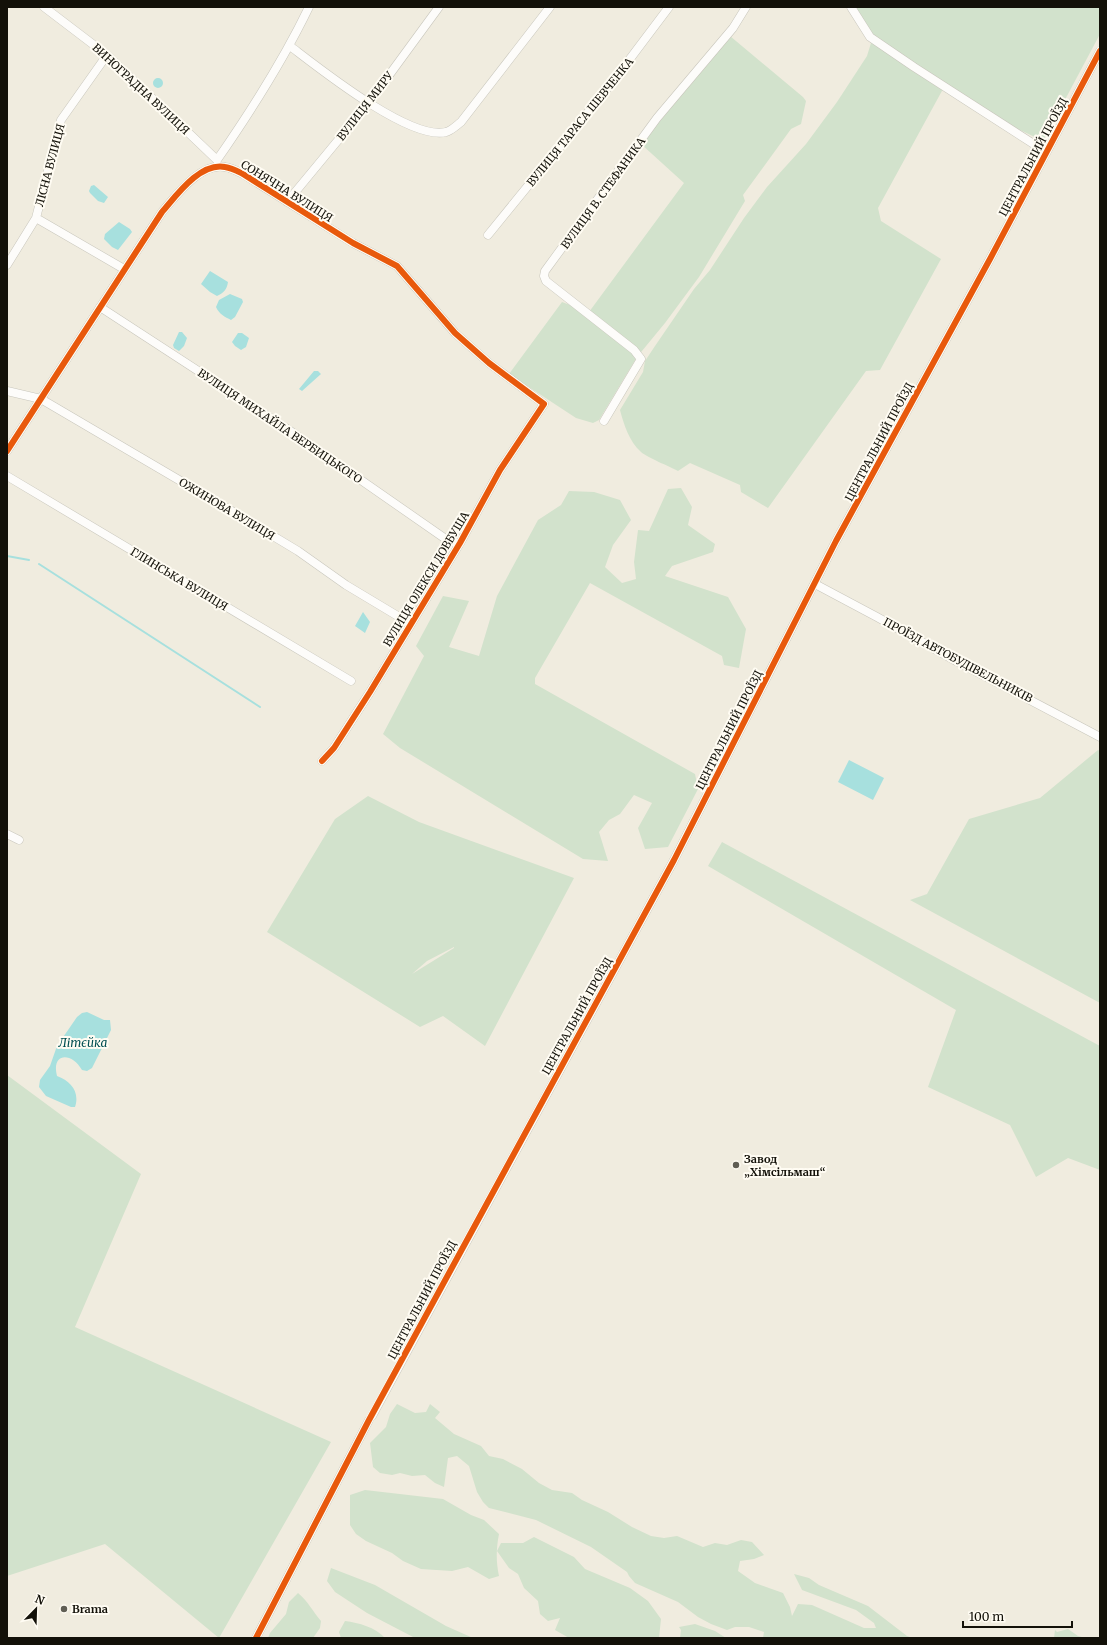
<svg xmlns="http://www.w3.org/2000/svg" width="1107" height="1645" font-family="Merriweather,serif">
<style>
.green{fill:#d2e2cc;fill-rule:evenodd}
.water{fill:#a7e0de}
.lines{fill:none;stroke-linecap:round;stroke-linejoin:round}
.stream{stroke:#a7e0de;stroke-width:2}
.minor-casing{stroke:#c8c6bc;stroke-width:9}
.minor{stroke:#fdfcfa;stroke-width:8}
.cycleway-casing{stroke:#fffcf3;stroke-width:8}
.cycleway{stroke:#e8590c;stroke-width:6}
.poi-dot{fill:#605e54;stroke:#fffcf3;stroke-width:1.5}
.labels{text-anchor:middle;stroke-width:4;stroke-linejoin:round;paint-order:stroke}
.street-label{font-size:11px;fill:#131109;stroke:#fffcf3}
.poi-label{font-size:11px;font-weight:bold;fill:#131109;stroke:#fffcf3;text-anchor:start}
.water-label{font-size:12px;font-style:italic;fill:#004e51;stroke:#fffcf3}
</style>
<rect width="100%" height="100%" fill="#f0ecdf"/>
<!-- green -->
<path class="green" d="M 854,7 L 1100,7 L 1100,34 L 1043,141 L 1016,128 L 940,81 L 872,35 Z
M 730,36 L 803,97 L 806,101 L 801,124 L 791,129 L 743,195 L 745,201 L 699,277 L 665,323 L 637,357 L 599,420 L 593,423 L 576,418 L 509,374 L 562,302 L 589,312 L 684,183 L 641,144 Z
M 871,43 L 896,57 L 943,89 L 878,208 L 881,221 L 941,259 L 880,370 L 866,371 L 768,508 L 741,492 L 740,485 L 690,463 L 678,471 C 669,466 648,458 641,452 C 629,441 624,425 620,410 L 643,372 L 645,361 L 655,346 L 694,289 L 710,270 L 744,218 L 767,187 L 806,144 L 837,102 L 867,56 Z
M 681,488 L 692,507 L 688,525 L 715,544 L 713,552 L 672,566 L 665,576 L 728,597 L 746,629 L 739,668 L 724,665 L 722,656 L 590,583 L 535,678 L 535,684 L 695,774 L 698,789 L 668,847 L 645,849 L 638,828 L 652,803 L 634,795 L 620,814 L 609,820 L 599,832 L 608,861 L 583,859 L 400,748 L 383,734 L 424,656 L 416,646 L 443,596 L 469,601 L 449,647 L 479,656 L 497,596 L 538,520 L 561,505 L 569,491 L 594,492 L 620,500 L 631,520 L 613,545 L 605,567 L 622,583 L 636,579 L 634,562 L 638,530 L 649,531 L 668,489 Z
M 1098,750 L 1100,751 L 1100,1003 L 910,900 L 927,894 L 969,819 L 1040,798 Z
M 368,796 L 419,822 L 574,878 L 485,1046 L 443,1016 L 420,1027 L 267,932 L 335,819 ZM 454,947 L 454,948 L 412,974 L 427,961 Z
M 722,842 L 1100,1046 L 1100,1170 L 1068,1158 L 1036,1177 L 1010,1125 L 928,1087 L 956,1010 L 708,866 Z
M 7,1075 L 141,1174 L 75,1327 L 331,1442 L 219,1638 L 105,1544 L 7,1576 Z
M 397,1404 L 415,1413 L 426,1412 L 430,1404 L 440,1412 L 435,1418 L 454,1434 L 481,1446 L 489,1456 L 503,1459 L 522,1469 L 539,1483 L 552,1490 L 572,1493 L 582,1500 L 608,1512 L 632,1527 L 651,1536 L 664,1538 L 677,1536 L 703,1547 L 715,1543 L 727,1545 L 741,1540 L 752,1542 L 764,1555 L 754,1559 L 740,1561 L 738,1571 L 755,1583 L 783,1593 L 790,1607 L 792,1616 L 798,1604 L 812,1605 L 864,1628 L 876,1628 L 874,1623 L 856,1610 L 802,1590 L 794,1574 L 809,1578 L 819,1585 L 868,1606 L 907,1636 L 913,1638 L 763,1638 L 764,1632 L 749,1627 L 735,1627 L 727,1630 L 711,1624 L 698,1617 L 678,1602 L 635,1583 L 629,1576 L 627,1572 L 591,1547 L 536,1520 L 489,1508 L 483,1502 L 477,1492 L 469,1466 L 457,1456 L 448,1458 L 444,1487 L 435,1483 L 425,1475 L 412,1476 L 400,1473 L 392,1475 L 380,1473 L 373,1467 L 370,1443 L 386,1427 L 390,1414 Z
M 365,1490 L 443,1499 L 471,1515 L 484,1520 L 499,1534 C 496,1549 496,1562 499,1576 L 489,1579 L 468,1567 L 452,1571 L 421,1569 L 403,1561 L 392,1553 L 366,1541 L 356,1534 L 350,1525 L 350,1495 Z
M 534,1537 L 574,1557 L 585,1569 L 630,1588 L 648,1601 L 661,1619 L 659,1638 L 569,1638 L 555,1630 L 560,1618 L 548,1621 L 540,1614 L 538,1601 L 524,1588 L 518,1574 L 509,1568 L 497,1551 L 501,1543 L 523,1543 Z
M 331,1568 L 375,1585 L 446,1626 L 473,1638 L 415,1638 L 367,1613 L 335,1592 L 327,1581 Z
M 298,1593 C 308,1601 313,1612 321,1621 L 320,1628 L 313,1638 L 268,1638 L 270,1633 L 286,1614 L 289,1602 Z
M 345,1621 C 359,1623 375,1627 385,1638 L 341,1638 L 339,1632 Z
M 695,1624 L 715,1631 L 726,1638 L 680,1638 L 681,1630 L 679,1627 Z
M 1068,1629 L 1078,1636 L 1086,1638 L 1054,1638 L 1055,1630 L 1057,1632 Z"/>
<!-- water -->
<path class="water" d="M153 83a5 5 0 1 1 10 0a5 5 0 1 1-10 0Z
M 94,185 L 108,197 L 104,203 L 98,201 L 90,193 L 89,191 L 91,186 Z
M 119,222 L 130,229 L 132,232 L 118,250 L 112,247 L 104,239 L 105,234 Z
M 210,271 L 228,282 C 227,289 224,293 217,296 L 210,292 L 201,284 Z
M 230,294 L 242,299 L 243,302 L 235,317 L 231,320 C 225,317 219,314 216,307 L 219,300 Z
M 179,332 L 182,332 L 187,338 L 184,346 L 179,351 L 174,348 L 173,345 Z
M 238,333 L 242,333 L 249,338 L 246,347 L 241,350 L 235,346 L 232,342 Z
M 314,371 L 318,371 L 321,374 L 302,391 L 299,389 Z
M 363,612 L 370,622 L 365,633 L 355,626 Z
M 849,760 L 884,778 L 873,800 L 838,782 Z
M 87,1012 L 104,1020 L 110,1020 L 111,1030 L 92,1068 L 87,1071 L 82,1070 C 72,1052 51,1052 57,1076 C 71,1081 80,1092 75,1107 L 71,1107 L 46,1096 L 39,1087 L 40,1080 L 50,1066 L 57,1046 L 77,1017 L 82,1013 Z"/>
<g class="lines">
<!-- stream -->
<path class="stream" d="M 7,556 L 29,560
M 39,564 L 260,707"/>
<!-- minor casing -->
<g class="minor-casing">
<path id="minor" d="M 44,7 L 107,55 L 217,160
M 851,7 L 870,37 L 914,67 L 1046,152
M 290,46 C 319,68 410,141 446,132 C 451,131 457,125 461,122 L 550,7
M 217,160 C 251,111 283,61 309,7
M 287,202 L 368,104 L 439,7
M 36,218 L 124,269
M 488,235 L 611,84 L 669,7
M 7,265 L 36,218 L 61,120 L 107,55
M 100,307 L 289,430 L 450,542 L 460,543
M 7,391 L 41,399 L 230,510 L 298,551 L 346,585 L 411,624
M 604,421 L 641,359 L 634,350 L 546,281 L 544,276 L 545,271 L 657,118 L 733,28 L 746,7
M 7,451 L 162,212 C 176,196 200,162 225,167 C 232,168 237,171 243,174 L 353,243 L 397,266 L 455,333 L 489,363 L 544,404 L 500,470 L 460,543 L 370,692 L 334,748 L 322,761
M 7,476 L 351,681
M 815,584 L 877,617 L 956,661 L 1100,737
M 7,834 L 19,840
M 372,1416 L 674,860 L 836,541 L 990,259 L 1100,51
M 256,1638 L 369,1420"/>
</g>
<!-- minor -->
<use href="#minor" class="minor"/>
<!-- cycleway casing -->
<g class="cycleway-casing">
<path id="cycleway" d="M 7,451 L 162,212 C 176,196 200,162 225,167 C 232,168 237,171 243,174 L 353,243 L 397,266 L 455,333 L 489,363 L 544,404 L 500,470 L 460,543 L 370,692 L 334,748 L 322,761
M 256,1638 L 369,1420 L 674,860 L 836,541 L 990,259 L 1100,51"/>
</g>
<!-- cycleway -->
<use href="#cycleway" class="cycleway"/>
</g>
<!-- markers -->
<g class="poi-dot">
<circle cx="736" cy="1165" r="4"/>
<circle cx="64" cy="1609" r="4"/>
</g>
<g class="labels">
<!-- street labels -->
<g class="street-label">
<text transform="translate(141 89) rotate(43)" y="4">ВИНОГРАДНА ВУЛИЦЯ</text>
<text transform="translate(365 106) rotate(-52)" y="4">ВУЛИЦЯ МИРУ</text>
<text transform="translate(580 122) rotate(-51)" y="4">ВУЛИЦЯ ТАРАСА ШЕВЧЕНКА</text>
<text transform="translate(1033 157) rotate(-62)" y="4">ЦЕНТРАЛЬНИЙ ПРОЇЗД</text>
<text transform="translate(50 165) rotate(-75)" y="4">ЛІСНА ВУЛИЦЯ</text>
<text transform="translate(287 191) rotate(32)" y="4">СОНЯЧНА ВУЛИЦЯ</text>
<text transform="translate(603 193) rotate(-54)" y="4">ВУЛИЦЯ В. СТЕФАНИКА</text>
<text transform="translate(280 426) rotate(34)" y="4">ВУЛИЦЯ МИХАЙЛА ВЕРБИЦЬКОГО</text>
<text transform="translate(879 442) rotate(-62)" y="4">ЦЕНТРАЛЬНИЙ ПРОЇЗД</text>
<text transform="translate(227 509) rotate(31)" y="4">ОЖИНОВА ВУЛИЦЯ</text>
<text transform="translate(179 579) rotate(31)" y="4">ГЛИНСЬКА ВУЛИЦЯ</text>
<text transform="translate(426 579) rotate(-59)" y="4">ВУЛИЦЯ ОЛЕКСИ ДОВБУША</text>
<text transform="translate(958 660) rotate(28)" y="4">ПРОЇЗД АВТОБУДІВЕЛЬНИКІВ</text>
<text transform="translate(729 730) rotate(-63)" y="4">ЦЕНТРАЛЬНИЙ ПРОЇЗД</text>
<text transform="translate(577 1016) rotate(-61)" y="4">ЦЕНТРАЛЬНИЙ ПРОЇЗД</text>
<text transform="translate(422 1300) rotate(-62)" y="4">ЦЕНТРАЛЬНИЙ ПРОЇЗД</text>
</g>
<!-- poi labels -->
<g class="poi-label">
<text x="744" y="1163">Завод<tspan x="744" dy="13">„Хімсільмаш“</tspan></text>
<text x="72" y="1613">Brama</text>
</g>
<!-- water labels -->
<g class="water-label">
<text x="83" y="1047">Літєйка</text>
</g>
</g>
<!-- border -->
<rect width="1107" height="1645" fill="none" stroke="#131109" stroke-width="16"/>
<!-- north arrow -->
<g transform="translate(36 1609) rotate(23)" stroke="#fffcf3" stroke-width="3" paint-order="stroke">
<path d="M0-3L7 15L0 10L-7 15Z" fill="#131109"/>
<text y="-6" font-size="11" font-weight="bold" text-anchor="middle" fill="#131109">N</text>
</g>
<!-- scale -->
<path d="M963 1621v6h109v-6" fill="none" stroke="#131109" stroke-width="2"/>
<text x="969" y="1621" font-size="12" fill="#131109" stroke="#fffcf3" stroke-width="3" paint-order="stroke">100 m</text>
</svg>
